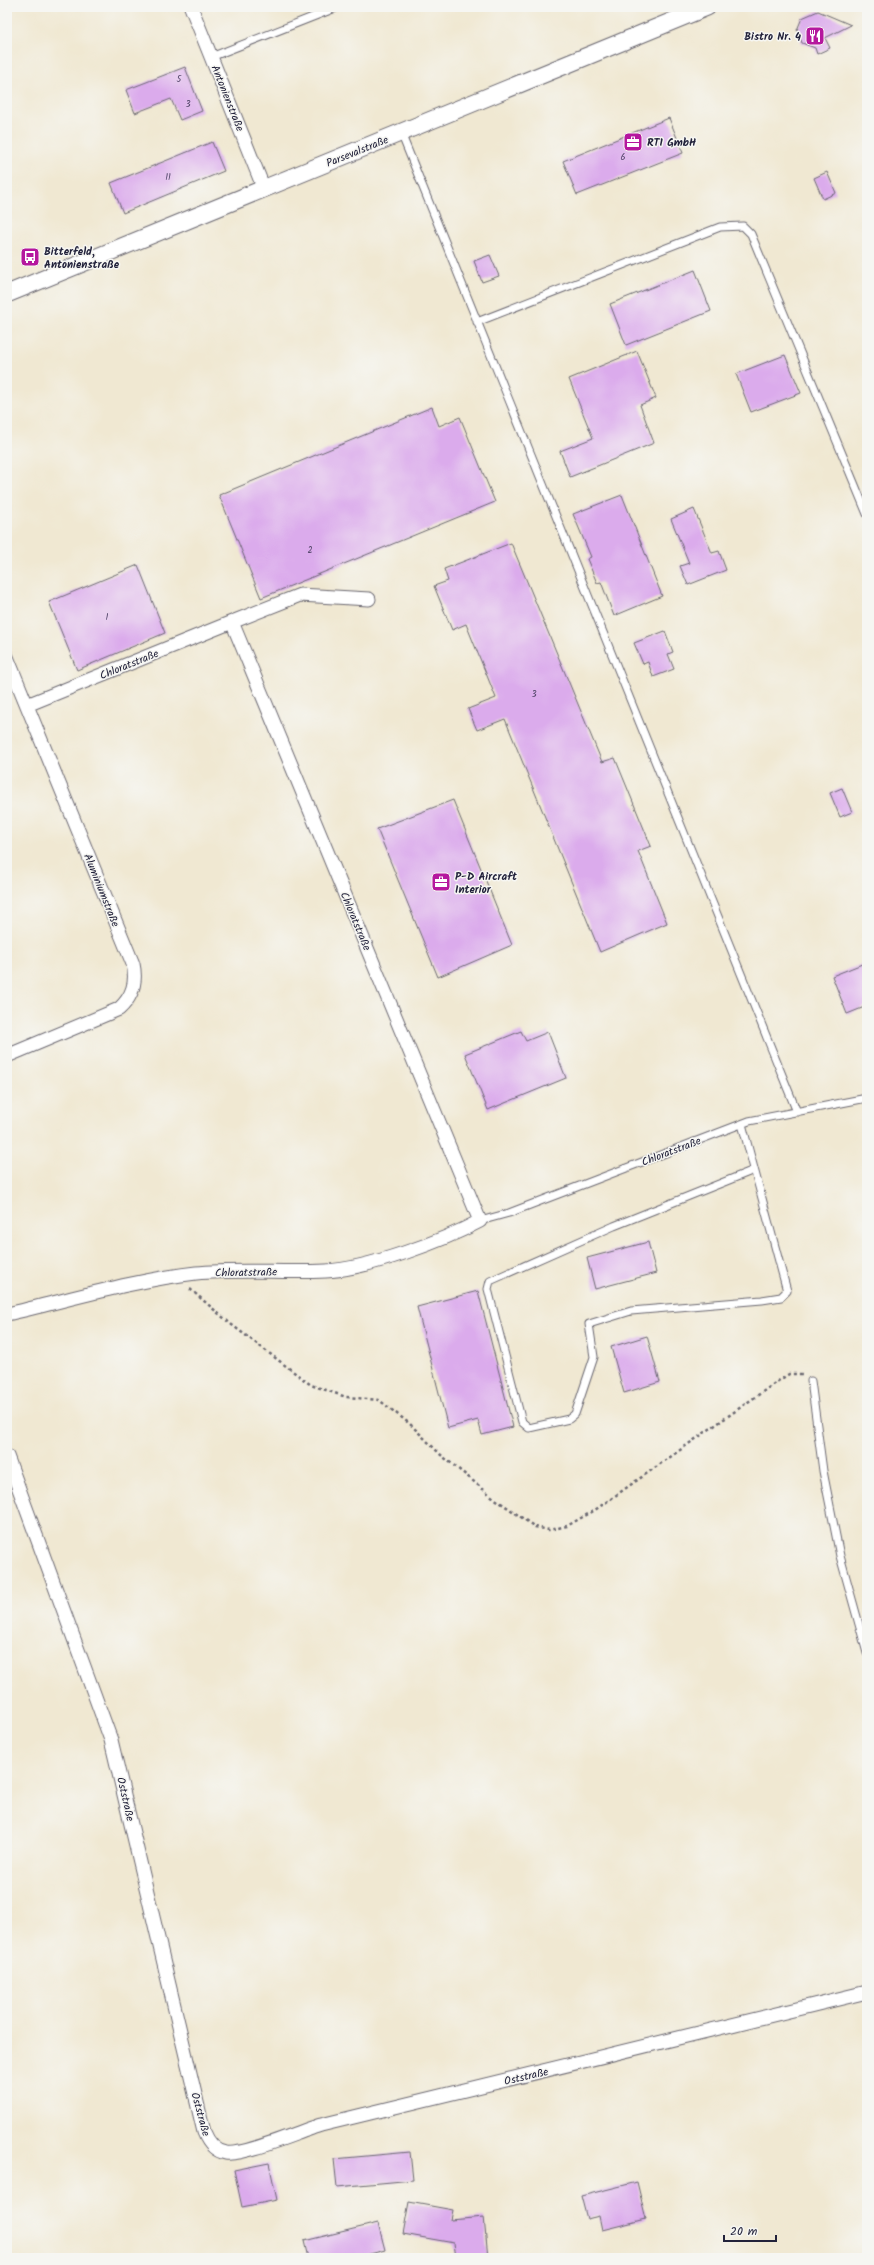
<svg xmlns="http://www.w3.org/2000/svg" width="874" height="2265" font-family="Kalam,sans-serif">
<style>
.building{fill:#dbabec}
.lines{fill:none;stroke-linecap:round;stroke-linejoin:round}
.service-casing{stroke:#6a6770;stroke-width:9}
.minor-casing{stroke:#6a6770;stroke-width:15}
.tertiary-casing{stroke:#6a6770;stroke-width:19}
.path{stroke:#6a6770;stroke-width:2.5;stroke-dasharray:3 3;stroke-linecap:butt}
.service{stroke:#fff;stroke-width:7}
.minor{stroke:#fff;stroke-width:13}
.tertiary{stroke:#fff;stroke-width:17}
.labels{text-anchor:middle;stroke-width:3;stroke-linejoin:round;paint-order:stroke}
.number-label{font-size:9px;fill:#504467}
.poi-label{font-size:11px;font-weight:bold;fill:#22223b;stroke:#f6f6f2;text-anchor:start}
.street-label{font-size:11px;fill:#22223b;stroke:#f6f6f2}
</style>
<rect width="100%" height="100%" fill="#f6f6f2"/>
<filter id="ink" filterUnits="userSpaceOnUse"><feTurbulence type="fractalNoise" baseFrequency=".025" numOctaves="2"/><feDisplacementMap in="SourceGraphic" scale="8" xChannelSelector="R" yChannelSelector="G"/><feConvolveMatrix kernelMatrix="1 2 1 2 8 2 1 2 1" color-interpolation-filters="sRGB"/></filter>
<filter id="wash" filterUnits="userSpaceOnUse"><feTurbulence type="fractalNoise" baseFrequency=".012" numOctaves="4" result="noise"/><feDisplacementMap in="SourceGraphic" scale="16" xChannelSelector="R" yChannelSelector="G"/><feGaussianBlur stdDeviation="0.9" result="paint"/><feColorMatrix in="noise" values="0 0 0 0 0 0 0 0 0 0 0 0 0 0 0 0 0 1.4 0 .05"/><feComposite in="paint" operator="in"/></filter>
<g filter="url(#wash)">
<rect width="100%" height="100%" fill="#f0e8d2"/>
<g id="blocks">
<!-- building -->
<path class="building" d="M 818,11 L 851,25 L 825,38 L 830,48 L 817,54 L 815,48 L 802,43 L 797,30 L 802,18 Z
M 185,67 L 202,111 L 180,120 L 171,99 L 135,113 L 126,90 Z
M 669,118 L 683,153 L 577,195 L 563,161 Z
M 212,142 L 224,171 L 123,213 L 111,183 Z
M 827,172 L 836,193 L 823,199 L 814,178 Z
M 490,255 L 499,276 L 482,282 L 474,261 Z
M 695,270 L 711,311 L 626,345 L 610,304 Z
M 637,351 L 656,398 L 640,405 L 654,443 L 570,477 L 560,451 L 593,438 L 569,379 Z
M 785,355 L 801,393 L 751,412 L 736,374 Z
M 432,407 L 439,426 L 460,417 L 495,502 L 261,598 L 219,495 Z
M 622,495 L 662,596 L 614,616 L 601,582 L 597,583 L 587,559 L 591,557 L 573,514 Z
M 694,509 L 712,553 L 719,551 L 726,570 L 688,585 L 680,566 L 689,563 L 671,519 Z
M 511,543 L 602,762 L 615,758 L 651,846 L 638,851 L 667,923 L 600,952 L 505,719 L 477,730 L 468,709 L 496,698 L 466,624 L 452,630 L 434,586 L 448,581 L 444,569 Z
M 138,565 L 165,633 L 77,670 L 49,602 Z
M 665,631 L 673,652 L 668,654 L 674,669 L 653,677 L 648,662 L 643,664 L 634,643 Z
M 842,788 L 852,812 L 840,817 L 830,793 Z
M 453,800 L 512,945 L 438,977 L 377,829 Z
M 867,962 L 867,1006 L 847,1014 L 832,976 Z
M 521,1031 L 526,1041 L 548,1032 L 566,1078 L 488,1110 L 465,1054 Z
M 648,1242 L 656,1273 L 595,1289 L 587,1258 Z
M 478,1291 L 513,1427 L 482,1435 L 478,1420 L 448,1428 L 417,1307 Z
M 647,1336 L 660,1382 L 624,1393 L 611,1347 Z
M 410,2152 L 413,2180 L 337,2187 L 334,2159 Z
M 269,2163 L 277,2200 L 242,2207 L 234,2170 Z
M 637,2182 L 646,2219 L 602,2230 L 599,2216 L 587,2219 L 581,2196 Z
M 409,2202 L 453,2210 L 451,2220 L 484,2217 L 488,2258 L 456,2258 L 454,2243 L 403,2234 Z
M 378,2223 L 385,2250 L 355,2258 L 308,2258 L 304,2241 Z"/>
</g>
</g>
<g filter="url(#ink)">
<use href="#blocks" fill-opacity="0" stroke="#6a6770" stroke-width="1"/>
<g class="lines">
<!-- service casing -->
<g class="service-casing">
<path id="service" d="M 211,57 L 338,7
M 401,133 L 797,1112
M 477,322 L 720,227 L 743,226 L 751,234 L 867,514
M 742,1124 L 787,1291 L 781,1297 L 762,1300 L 631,1311 L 589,1324 L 594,1357 L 575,1414 L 569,1419 L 529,1428 L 522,1422 L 488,1289 L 490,1281 L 614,1226 L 754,1170
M 480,1221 L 509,1213 L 749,1121 L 867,1098
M 811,1381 L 823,1471 L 840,1556 L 867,1653"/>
</g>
<!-- minor casing -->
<g class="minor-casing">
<path id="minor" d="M 191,7 L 264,189
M 232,622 L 300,595 L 369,599
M 7,657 L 133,964 C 137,982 133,996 119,1009 L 7,1056
M 7,1314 C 68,1300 135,1280 196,1273 C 239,1269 283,1273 326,1271 C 367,1269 443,1241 480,1221 L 232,622 L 27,705
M 7,1456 L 111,1740 L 204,2132 C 208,2142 215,2151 226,2153 C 244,2156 300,2131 321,2125 L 867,1992"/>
</g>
<!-- tertiary casing -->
<g class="tertiary-casing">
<path id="tertiary" d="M 7,294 L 707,7"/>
</g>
<!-- path -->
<path class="path" d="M 190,1289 L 232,1325 L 311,1385 L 346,1397 L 379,1400 L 410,1424 L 441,1455 L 494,1498 L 535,1527 L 549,1530 L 567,1526 L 595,1510 L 775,1383 L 789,1374 L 802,1374"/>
<!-- service -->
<use href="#service" class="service"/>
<!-- minor -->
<use href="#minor" class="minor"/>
<!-- tertiary -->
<use href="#tertiary" class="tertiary"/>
</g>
</g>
<!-- icons -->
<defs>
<g id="restaurant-square" transform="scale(1)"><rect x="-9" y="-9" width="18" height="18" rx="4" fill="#b5179e" stroke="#f6f6f2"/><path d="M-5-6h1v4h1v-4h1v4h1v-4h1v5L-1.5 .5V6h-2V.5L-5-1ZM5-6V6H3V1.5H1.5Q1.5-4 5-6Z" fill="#fff"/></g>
<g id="office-square" transform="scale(1)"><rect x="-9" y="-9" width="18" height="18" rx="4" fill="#b5179e" stroke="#f6f6f2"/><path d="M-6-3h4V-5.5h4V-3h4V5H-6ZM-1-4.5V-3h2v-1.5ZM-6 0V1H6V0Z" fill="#fff"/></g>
<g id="bus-square" transform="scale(1)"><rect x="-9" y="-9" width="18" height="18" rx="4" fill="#b5179e" stroke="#f6f6f2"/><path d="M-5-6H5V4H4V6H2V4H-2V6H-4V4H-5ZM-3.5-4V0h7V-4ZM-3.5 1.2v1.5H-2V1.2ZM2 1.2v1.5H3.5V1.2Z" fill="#fff"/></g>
</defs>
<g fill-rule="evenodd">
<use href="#restaurant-square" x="815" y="36"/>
<use href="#office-square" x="633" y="142"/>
<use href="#bus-square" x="30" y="257"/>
<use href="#office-square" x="441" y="882"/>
</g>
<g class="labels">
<!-- number labels -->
<g class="number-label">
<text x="179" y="82">5</text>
<text x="188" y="107">3</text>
<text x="623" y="160">6</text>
<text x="168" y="180">11</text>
<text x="310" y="553">2</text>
<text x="107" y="620">1</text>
<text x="534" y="697">3</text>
</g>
<!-- poi labels -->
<g class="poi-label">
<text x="801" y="40" text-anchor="end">Bistro Nr. 4</text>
<text x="647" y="146">RTI GmbH</text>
<text x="44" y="255">Bitterfeld,<tspan x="44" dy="13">Antonienstraße</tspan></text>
<text x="455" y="880">P-D Aircraft<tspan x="455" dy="13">Interior</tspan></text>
</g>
<!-- street labels -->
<g class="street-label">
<text transform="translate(228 98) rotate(68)" y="4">Antonienstraße</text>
<text transform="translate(357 151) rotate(-22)" y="4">Parsevalstraße</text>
<text transform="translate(129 664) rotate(-22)" y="4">Chloratstraße</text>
<text transform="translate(102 890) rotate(68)" y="4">Aluminiumstraße</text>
<text transform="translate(356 921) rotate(67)" y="4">Chloratstraße</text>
<text transform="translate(671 1151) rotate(-21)" y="4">Chloratstraße</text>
<text transform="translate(246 1272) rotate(-1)" y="4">Chloratstraße</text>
<text transform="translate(126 1799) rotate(77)" y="4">Oststraße</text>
<text transform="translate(526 2076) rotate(-13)" y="4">Oststraße</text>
<text transform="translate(201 2114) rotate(75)" y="4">Oststraße</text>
</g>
</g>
<!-- margin -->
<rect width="874" height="2265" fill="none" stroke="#f6f6f2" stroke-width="24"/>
<!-- scale -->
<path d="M724 2235v6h52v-6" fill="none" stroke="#22223b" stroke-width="2"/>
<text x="730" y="2235" font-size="12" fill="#22223b" stroke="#f6f6f2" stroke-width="3" paint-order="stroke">20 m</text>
</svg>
